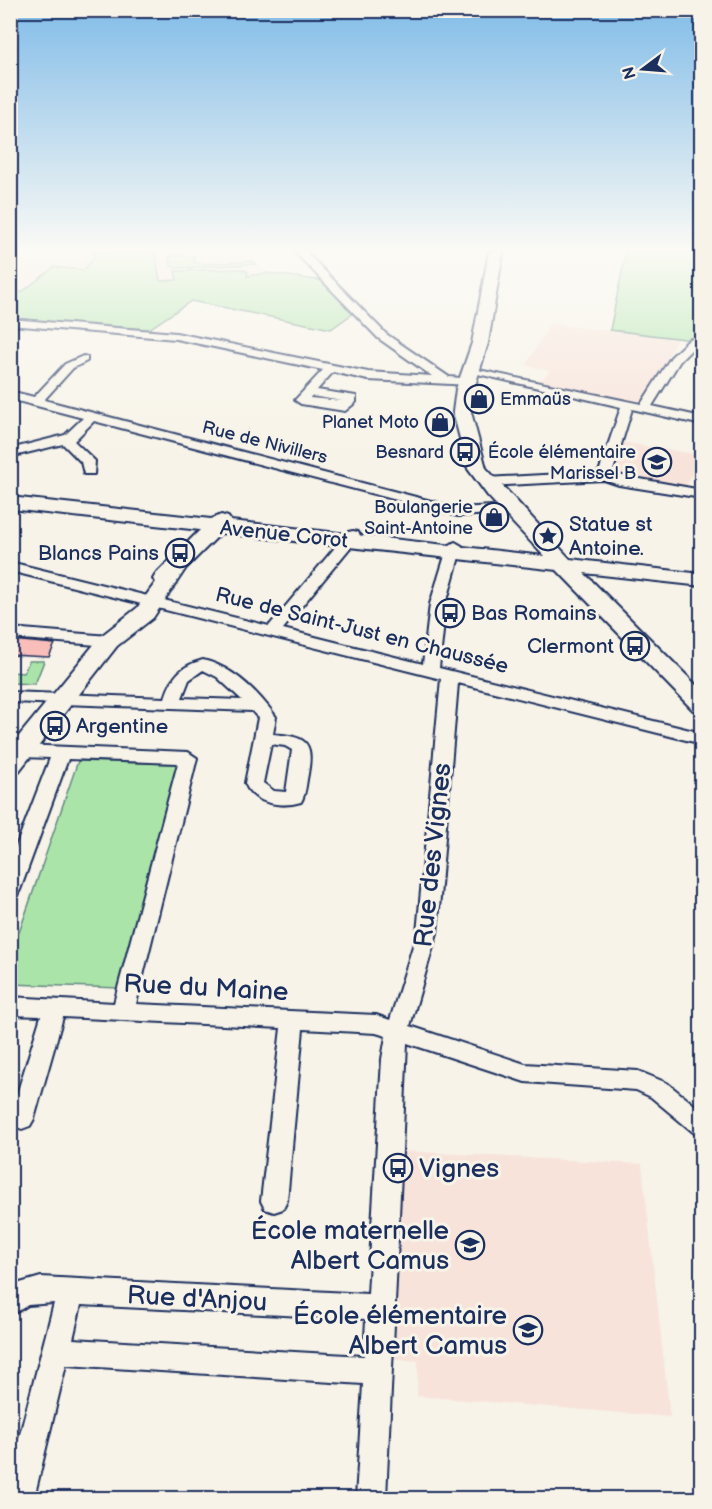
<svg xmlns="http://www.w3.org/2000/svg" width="712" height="1509" font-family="'Balsamiq Sans',sans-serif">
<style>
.built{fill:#f8e3da}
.green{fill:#abe4a8;stroke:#638a83;stroke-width:1.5}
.building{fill:#fabeba;stroke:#1b2f5e;stroke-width:1.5}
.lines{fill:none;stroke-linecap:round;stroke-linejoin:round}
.street-casing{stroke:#1b2f5e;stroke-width:4}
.secondary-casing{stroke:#1b2f5e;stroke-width:4}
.street{fill:#f7f3e8;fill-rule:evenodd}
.secondary{fill:#f7f3e8;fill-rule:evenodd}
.labels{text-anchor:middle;stroke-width:6;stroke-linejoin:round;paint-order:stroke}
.far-poi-label{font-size:18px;fill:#1b2f5e;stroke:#f7f3e8;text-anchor:end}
.far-street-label{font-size:18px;fill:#1b2f5e;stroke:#f7f3e8}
.poi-label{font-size:21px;fill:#1b2f5e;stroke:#f7f3e8;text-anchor:start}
.street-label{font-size:21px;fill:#1b2f5e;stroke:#f7f3e8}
.near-street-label{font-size:26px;fill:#1b2f5e;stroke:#f7f3e8}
.near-poi-label{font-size:26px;fill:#1b2f5e;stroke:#f7f3e8;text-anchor:end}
</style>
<rect width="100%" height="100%" fill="#f7f3e8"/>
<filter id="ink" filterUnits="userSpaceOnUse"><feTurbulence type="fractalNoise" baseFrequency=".0167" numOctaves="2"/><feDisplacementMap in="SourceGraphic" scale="12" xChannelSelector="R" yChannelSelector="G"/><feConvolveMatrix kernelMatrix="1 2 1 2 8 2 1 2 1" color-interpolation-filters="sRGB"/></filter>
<g filter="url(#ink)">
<!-- built -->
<path class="built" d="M 10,252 L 243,252 L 265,271 L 208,289 L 149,329 L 11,320 Z
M 550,324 L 677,339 L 643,405 L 537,380 L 544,378 L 550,371 L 526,365 Z
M 620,442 L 701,455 L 685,489 L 621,478 L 612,471 Z
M 401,1151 L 642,1164 L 670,1417 L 417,1396 L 418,1361 L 394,1359 Z"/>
<!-- green -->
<path class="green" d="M 94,252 L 155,252 L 160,281 L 177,280 L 175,271 L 242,269 L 248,272 L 247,276 L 267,273 L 324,281 L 355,312 L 331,329 L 191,301 L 149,329 L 11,320 L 10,290 L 22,292 L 54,267 L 84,270 L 94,258 Z
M 626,252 L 701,252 L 701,369 L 696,368 L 701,341 L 610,330 Z
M 169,256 L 194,256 L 194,262 L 203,264 L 253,261 L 256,264 L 177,268 L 171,266 Z
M 29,661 L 44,661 L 35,684 L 11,683 L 11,672 L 24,673 Z
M 78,761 L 178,764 L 120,988 L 11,984 L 11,956 Z"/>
<!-- building -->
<path class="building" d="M 10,640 L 55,644 L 49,657 L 10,655 Z"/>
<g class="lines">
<!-- street casing -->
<g class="street-casing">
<path id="street" d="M 295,252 L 306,252 L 386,334 L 449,377 L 472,379 L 472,385 L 368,380 L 333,372 L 317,390 L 356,396 L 356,402 L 345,411 L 301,404 L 295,400 L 323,370 L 176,339 L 10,325 L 10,319 L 176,333 L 368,372 L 432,376 L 378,338 ZM 311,396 L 343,401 L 310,398 Z
M 690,339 L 700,341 L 680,361 L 652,406 L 702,417 L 702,425 L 632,409 L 612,474 L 702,490 L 702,498 L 619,485 L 604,480 L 486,486 L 479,482 L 486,478 L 599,472 L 621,407 L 469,372 L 469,368 L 641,404 L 671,357 Z
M 83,356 L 87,357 L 87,361 L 73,368 L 44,400 L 458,508 L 511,505 L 518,509 L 511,513 L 458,516 L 94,421 L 74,441 L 95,461 L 94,474 L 84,474 L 81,462 L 63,444 L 10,457 L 10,449 L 65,435 L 83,418 L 10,399 L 10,391 L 34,397 L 65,364 Z
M 353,531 L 358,532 L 360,535 L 358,538 L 283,629 L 423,664 L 430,604 L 448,546 L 455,542 L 462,546 L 446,604 L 439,668 L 702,733 L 702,744 L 458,683 L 437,933 L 410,1026 L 525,1064 L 638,1071 L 667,1083 L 702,1111 L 702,1135 L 693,1132 L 651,1097 L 636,1090 L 525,1082 L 407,1043 L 386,1498 L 356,1498 L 363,1384 L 66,1365 L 34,1498 L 10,1498 L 10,1473 L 54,1303 L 28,1305 L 10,1316 L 13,1285 L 41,1277 L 368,1294 L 382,1059 L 386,1036 L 376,1033 L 303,1029 L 287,1201 L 283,1209 L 274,1212 L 265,1209 L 261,1201 L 281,1028 L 63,1017 L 34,1119 L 30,1126 L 22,1129 L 14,1126 L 10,1117 L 41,1016 L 10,1015 L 10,997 L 114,1003 L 178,763 L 68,759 L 20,890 L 17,895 L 10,897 L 10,862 L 50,758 L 22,757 L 13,751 L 22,745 L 188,752 L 197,758 L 136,1004 L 376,1015 L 390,1020 L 417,933 L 441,679 L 10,571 L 10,562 L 269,626 L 348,532 ZM 81,1305 L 366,1319 L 364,1356 L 73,1339 Z
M 10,628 L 109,636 L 117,641 L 109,646 L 10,638 Z
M 203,660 C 233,667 258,692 276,717 L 273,734 C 305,737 314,740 308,774 C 306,783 306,794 301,802 C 281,808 253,804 245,783 L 258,718 L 252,711 L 10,702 L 10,692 L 165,698 C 172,676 181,666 203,660 ZM 203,670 L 217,677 L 242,700 L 182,698 L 189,680 ZM 271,744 L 285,746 L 292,750 L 286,792 L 274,791 L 263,783 Z"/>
</g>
<!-- secondary casing -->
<g class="secondary-casing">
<path id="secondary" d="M 489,252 L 503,252 L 488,343 L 474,389 L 471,412 L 486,468 L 570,559 L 702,574 L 702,586 L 584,573 L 702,691 L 702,712 L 693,710 L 557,570 L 221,533 L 186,568 L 153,618 L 117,646 L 19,771 L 10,773 L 10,747 L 101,636 L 137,608 L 156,582 L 153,579 L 156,574 L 200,530 L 10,509 L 10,497 L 211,519 L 221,515 L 228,517 L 231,521 L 544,556 L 488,496 L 468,469 L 453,412 L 456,389 L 472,343 Z"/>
</g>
<!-- street -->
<use href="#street" class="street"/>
<!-- secondary -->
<use href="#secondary" class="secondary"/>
</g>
</g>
<!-- sky -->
<linearGradient id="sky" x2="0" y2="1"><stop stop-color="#81bce8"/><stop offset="0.54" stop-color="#fbfaf5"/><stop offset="1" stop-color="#fbfaf5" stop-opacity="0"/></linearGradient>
<rect width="712" height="463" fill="url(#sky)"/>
<!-- icons -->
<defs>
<g id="shop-ring" transform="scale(1.5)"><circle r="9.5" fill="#f7f3e8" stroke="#1b2f5e" stroke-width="1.5"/><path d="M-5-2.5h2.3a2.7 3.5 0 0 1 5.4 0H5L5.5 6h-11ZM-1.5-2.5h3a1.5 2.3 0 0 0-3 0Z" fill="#1b2f5e"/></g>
<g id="bus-ring" transform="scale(1.5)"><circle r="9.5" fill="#f7f3e8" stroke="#1b2f5e" stroke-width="1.5"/><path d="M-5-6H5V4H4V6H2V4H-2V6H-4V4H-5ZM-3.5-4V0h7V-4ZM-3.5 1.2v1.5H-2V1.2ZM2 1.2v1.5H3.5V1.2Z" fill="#1b2f5e"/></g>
<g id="school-ring" transform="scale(1.5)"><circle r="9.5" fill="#f7f3e8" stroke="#1b2f5e" stroke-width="1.5"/><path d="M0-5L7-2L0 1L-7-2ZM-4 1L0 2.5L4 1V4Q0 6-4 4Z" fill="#1b2f5e"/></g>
<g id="sight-ring" transform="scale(1.5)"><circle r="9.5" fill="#f7f3e8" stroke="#1b2f5e" stroke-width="1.5"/><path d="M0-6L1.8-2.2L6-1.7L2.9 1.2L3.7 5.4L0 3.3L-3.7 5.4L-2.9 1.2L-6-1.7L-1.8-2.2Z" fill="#1b2f5e"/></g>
</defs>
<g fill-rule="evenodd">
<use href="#shop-ring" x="479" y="399"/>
<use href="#shop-ring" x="440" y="422"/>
<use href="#bus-ring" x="465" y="452"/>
<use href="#school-ring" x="657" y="462"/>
<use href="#shop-ring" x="494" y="517"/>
<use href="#sight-ring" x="548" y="536"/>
<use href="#bus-ring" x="180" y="553"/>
<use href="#bus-ring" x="450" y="613"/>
<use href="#bus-ring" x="635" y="646"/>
<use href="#bus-ring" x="55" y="726"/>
<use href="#bus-ring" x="398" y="1168"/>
<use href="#school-ring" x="470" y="1245"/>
<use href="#school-ring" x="528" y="1330"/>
</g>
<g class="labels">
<!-- far-poi labels -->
<g class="far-poi-label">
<text x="500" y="405" text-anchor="start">Emmaüs</text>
<text x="419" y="428">Planet Moto</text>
<text x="444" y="458">Besnard</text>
<text x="636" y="458">École élémentaire<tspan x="636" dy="21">Marissel B</tspan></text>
<text x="473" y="513">Boulangerie<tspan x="473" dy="21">Saint-Antoine</tspan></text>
</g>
<!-- far-street labels -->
<g class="far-street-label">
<text transform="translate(265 442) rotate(14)" y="6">Rue de Nivillers</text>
</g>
<!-- poi labels -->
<g class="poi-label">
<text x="569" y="531">Statue st<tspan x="569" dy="24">Antoine.</tspan></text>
<text x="159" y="560" text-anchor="end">Blancs Pains</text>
<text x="471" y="620">Bas Romains</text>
<text x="614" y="653" text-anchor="end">Clermont</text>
<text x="76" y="733">Argentine</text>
</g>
<!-- street labels -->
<g class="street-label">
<text transform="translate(284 534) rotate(6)" y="7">Avenue Corot</text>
<text transform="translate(362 630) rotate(14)" y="7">Rue de Saint-Just en Chaussée</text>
</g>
<!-- near-street labels -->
<g class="near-street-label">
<text transform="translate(432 855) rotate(-84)" y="9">Rue des Vignes</text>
<text transform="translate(206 987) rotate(3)" y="9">Rue du Maine</text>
<text transform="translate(197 1298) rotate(3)" y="9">Rue d'Anjou</text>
</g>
<!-- near-poi labels -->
<g class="near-poi-label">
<text x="419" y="1177" text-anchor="start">Vignes</text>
<text x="449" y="1239">École maternelle<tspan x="449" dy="30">Albert Camus</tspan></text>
<text x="507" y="1324">École élémentaire<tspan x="507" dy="30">Albert Camus</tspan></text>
</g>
</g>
<!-- margin -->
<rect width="712" height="1509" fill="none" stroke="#f7f3e8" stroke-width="36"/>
<rect x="18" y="18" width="676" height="1473" fill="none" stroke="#1b2f5e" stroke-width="2" filter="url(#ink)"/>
<!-- north arrow -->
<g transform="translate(643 69) rotate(254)" stroke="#f7f3e8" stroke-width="4.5" paint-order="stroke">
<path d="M0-4.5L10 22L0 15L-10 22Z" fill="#1b2f5e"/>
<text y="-9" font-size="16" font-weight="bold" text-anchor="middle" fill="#1b2f5e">N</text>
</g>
</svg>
